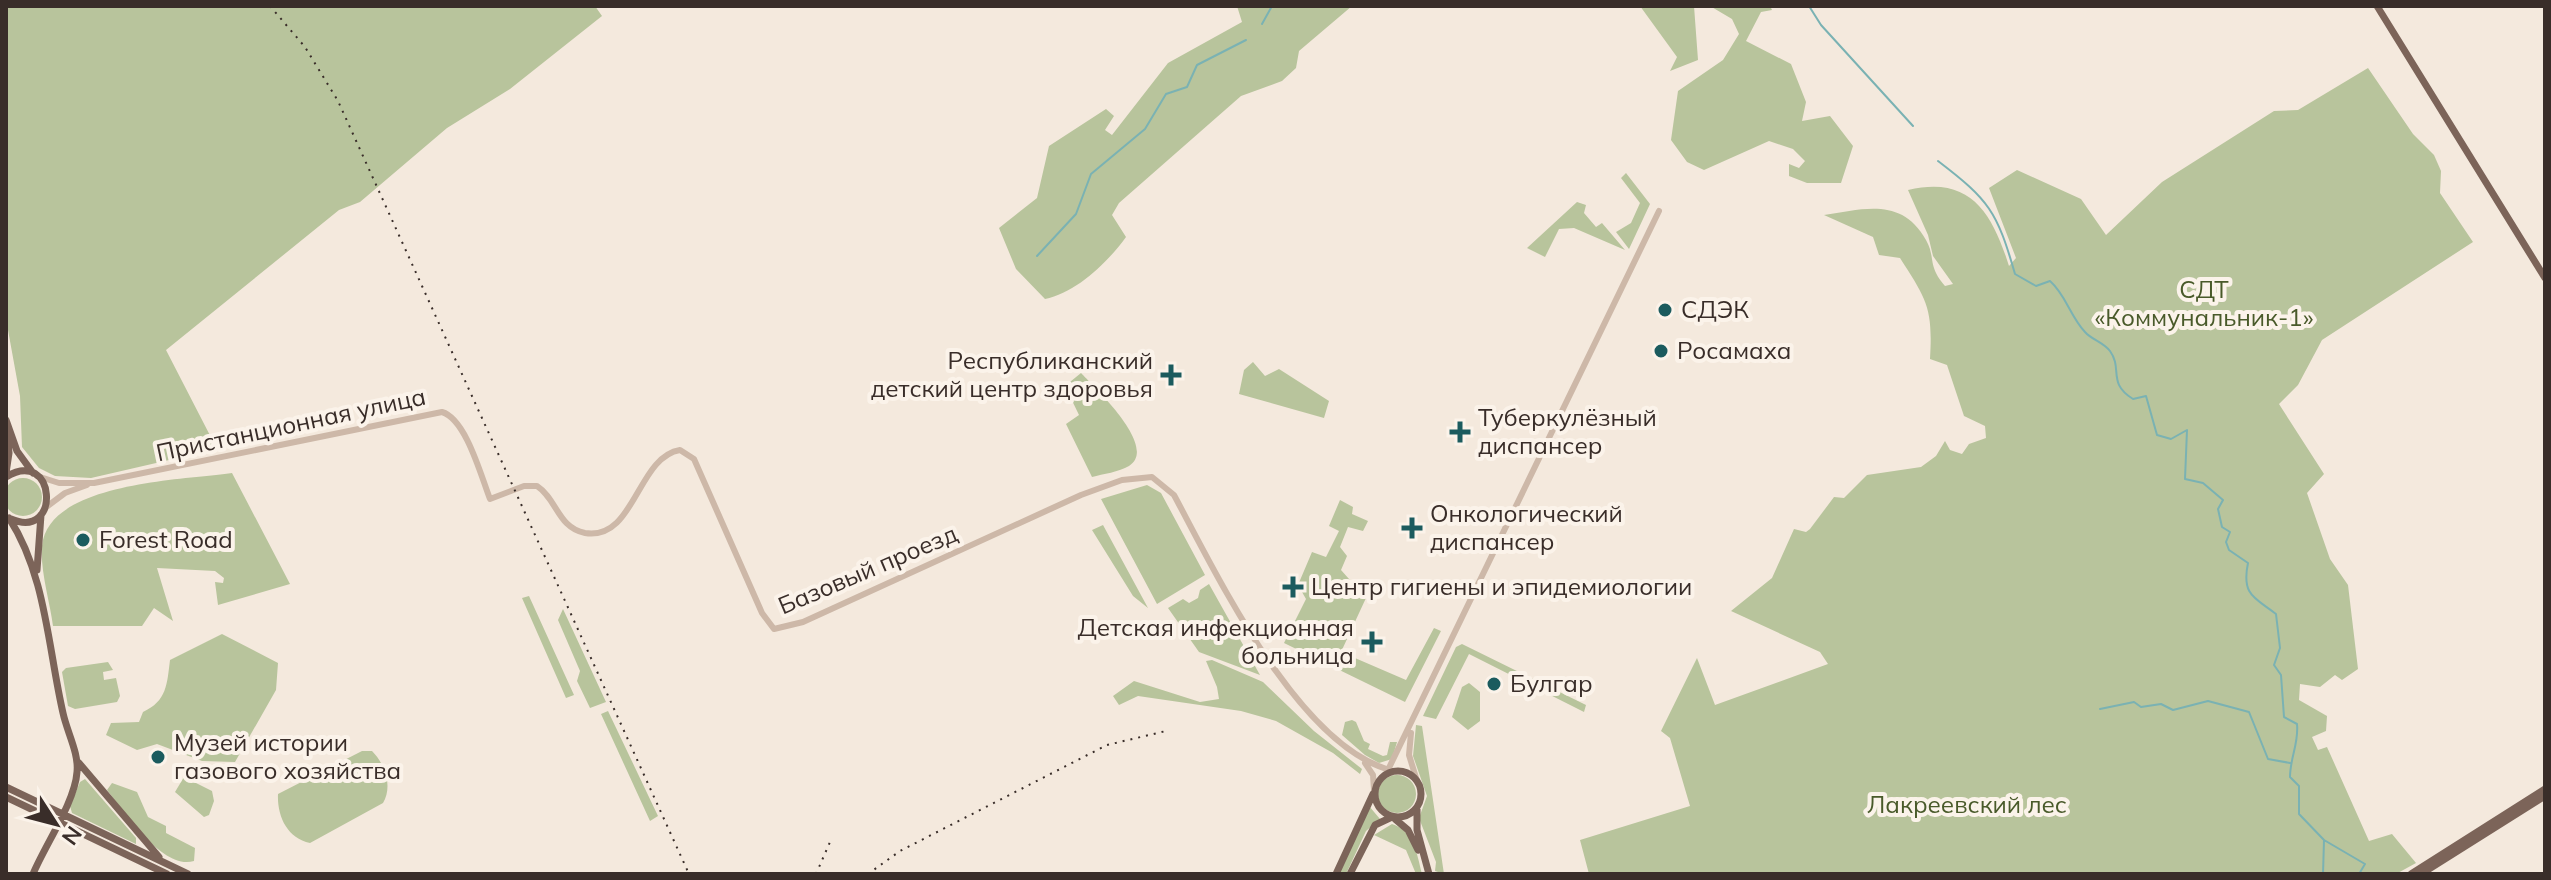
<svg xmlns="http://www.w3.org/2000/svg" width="2551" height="880" font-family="Mulish,sans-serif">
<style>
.green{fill:#b8c49c}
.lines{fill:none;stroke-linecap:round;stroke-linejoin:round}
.stream{stroke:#7ab2b3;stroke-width:2}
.minor{stroke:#cdb8a8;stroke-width:6}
.major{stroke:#7c6459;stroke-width:7}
.rail{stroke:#392d29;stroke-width:2;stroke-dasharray:2 6;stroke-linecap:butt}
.poi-dot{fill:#1b5b5e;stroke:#fbf3ea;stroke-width:3}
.labels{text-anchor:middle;stroke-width:8;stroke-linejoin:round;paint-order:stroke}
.park-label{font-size:24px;fill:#495a2a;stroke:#fbf3ea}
.poi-label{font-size:24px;fill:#392d29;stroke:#fbf3ea;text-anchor:start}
.street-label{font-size:24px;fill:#392d29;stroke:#fbf3ea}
</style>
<rect width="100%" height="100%" fill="#f4e9dd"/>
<!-- green -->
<path class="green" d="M 6,6 L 595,6 L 602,16 L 510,89 L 447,128 L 360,202 L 339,210 L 166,350 L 217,449 L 91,478 L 55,476 L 39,468 L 22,447 L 20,396 L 6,319 Z
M 1237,6 L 1352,6 L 1299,51 L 1296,68 L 1282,81 L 1241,96 L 1119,203 L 1112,215 L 1126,237 C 1108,262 1076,293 1045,299 L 1016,269 L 999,228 L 1037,198 L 1049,146 L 1106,109 L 1114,116 L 1105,130 L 1112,135 L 1168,63 L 1242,22 Z
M 1640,6 L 1694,6 L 1698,60 L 1670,71 L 1677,57 Z
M 1710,6 L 1770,6 L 1772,10 L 1761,12 L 1746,41 L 1791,64 L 1806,102 L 1802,121 L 1830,116 L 1853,146 L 1841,183 L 1807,183 L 1789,176 L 1789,164 L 1799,168 L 1805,161 L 1793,149 L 1769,141 L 1704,170 L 1687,162 L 1671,140 L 1678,91 L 1723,60 L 1739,34 L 1732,19 Z
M 2368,68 L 2413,134 L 2434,155 L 2441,171 L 2440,193 L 2473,242 L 2322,340 L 2298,385 L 2279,404 L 2324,474 L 2307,493 L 2330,559 L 2348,585 L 2358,669 L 2342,680 L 2335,675 L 2320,687 L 2300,684 L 2299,700 L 2327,716 L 2326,731 L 2312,737 L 2318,750 L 2327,747 L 2369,841 L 2392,834 L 2416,863 L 2396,874 L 1589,874 L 1580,840 L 1690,806 L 1670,738 L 1661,731 L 1697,658 L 1715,705 L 1828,664 L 1820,652 L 1731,611 L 1772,578 L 1794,529 L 1806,532 L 1810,529 L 1834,497 L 1844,498 L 1867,475 L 1921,467 L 1936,456 L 1945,441 L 1950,450 L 1962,454 L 1969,444 L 1986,438 L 1985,426 L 1964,416 L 1947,365 L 1930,359 C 1933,308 1927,300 1900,258 L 1879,255 L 1873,237 L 1824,215 C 1864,209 1902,197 1926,240 C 1936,258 1927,265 1945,286 L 1953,284 L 1933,256 L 1928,235 L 1908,190 C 1970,175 1992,212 2009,266 L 2016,258 L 1989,188 L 2017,170 L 2081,199 L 2106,235 L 2162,182 L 2274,111 L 2298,110 Z
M 1626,173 L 1650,204 L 1629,249 L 1616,232 L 1631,223 L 1640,203 L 1621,178 Z
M 1577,202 L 1586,205 L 1584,213 L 1596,227 L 1602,223 L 1625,250 L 1574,228 L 1559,229 L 1545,257 L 1527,248 Z
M 1253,362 L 1265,376 L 1279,369 L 1329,401 L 1324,418 L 1239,394 L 1244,370 Z
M 1081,373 C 1095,388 1159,447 1129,466 C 1119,472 1103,474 1092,477 L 1066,424 L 1079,415 L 1065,386 Z
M 232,473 L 290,584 L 218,605 L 215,582 L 223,583 L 224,578 L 215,571 L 157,568 L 173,621 L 154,608 L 142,626 L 53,626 C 50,602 40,571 42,546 C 48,482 184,480 232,473 Z
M4 497a19 19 0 1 1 38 0a19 19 0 1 1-38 0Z
M 1147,485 L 1161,493 L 1205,575 L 1157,604 L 1101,499 Z
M 1340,500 L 1353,507 L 1352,514 L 1368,521 L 1363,531 L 1348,527 L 1340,547 L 1347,556 L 1341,570 L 1366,598 L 1341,652 L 1406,680 L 1434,628 L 1441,631 L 1405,702 L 1284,643 L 1306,599 L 1298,585 L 1312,552 L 1326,557 L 1339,531 L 1329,526 Z
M 1103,525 L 1148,608 L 1133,596 L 1092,530 Z
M 1209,584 L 1260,675 L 1199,652 L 1168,608 L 1183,599 L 1189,603 L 1198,598 L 1200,590 Z
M 529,596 L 574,695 L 566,698 L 522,598 Z
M 563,609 L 606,702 L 590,708 L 577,681 L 580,671 L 558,620 Z
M 222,634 L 278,663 L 276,690 L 235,762 L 202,761 L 157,744 L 137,750 L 106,735 L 111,723 L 139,722 L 143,712 C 167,701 167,684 170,660 Z
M 1462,644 L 1586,705 L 1584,712 L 1469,654 L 1436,719 L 1423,716 L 1456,647 Z
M 1212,660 L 1263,682 L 1314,731 L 1362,769 L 1360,774 L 1333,753 L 1276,721 L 1241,711 L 1138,696 L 1119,705 L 1113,696 L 1134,681 L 1200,702 L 1219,699 L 1217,687 L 1206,661 Z
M 108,662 L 113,670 L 103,672 L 104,680 L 116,678 L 120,696 L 117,702 L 75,709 L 68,706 L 62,672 L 66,668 Z
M 1469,683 L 1480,692 L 1480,721 L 1468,730 L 1452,717 L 1462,687 Z
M 608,711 L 658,816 L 650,821 L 601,714 Z
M 1352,720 L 1356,722 L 1364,741 L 1370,744 L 1368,749 L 1383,756 L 1387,755 L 1390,742 L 1397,742 L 1392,759 L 1379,763 L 1365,755 L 1342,735 L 1345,722 Z
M 1416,725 L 1422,726 L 1444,874 L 1435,871 L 1436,862 L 1419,818 L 1427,796 L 1413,756 Z
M 362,751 L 372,751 C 385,764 393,786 383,803 L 310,843 C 287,838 277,816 278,794 Z
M1378 794a19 19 0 1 1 38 0a19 19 0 1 1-38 0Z
M 184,777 L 212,791 L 214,801 L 209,815 L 204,817 L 175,792 Z
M 85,779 L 136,838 L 136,844 L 72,813 L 70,806 L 80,782 Z
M 112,783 L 137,792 L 148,817 L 166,826 L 166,833 L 195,848 L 194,861 C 163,871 124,811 107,790 Z
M 1369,806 L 1380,819 L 1366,831 L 1346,874 L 1338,874 Z
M 1392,824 C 1414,831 1417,854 1422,874 L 1416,874 L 1406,850 L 1374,835 Z"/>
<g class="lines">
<!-- stream -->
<path class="stream" d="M 1809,6 L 1821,25 L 1913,126
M 1262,24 L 1272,6
M 1938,161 C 1989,200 1997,211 2015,274 L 2036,286 L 2050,281 C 2066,295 2070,316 2085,332 C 2092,340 2103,342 2110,351 C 2123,369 2107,383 2133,399 L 2146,396 L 2157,435 L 2171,439 L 2187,430 L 2185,479 L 2203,483 L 2223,500 L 2218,509 L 2222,527 L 2230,532 L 2226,542 L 2229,550 L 2248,563 C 2241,596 2256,598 2276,614 L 2280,648 L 2274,665 L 2281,675 L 2284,717 L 2297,724 C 2299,743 2290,758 2290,777 L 2299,786 L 2299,814 L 2324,840 L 2365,864 L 2359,874
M 1037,256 L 1076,214 L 1091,174 L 1145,129 L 1166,94 L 1187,87 L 1197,65 L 1246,40
M 2100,709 L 2134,702 L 2141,707 L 2161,704 L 2173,710 L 2208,701 L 2249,712 L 2268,759 L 2290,763
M 2323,874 L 2324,840"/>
<!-- minor -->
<path class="minor" d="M 37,476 L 59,483 L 94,483 L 442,412 C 466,419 481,476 490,499 L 524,486 L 537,486 C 557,499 558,528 585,533 C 635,541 637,457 680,450 L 694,459 L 762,613 L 774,629 L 803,622 L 1081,495 L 1122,480 L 1152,477 L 1174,495 C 1217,575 1300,750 1394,771
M 45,508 L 65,493 L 87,485
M 1411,733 L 1409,755 L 1417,781
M 1365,763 L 1373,775 L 1374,790
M 1386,774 L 1659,211"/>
<!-- major -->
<path class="major" d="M 2377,6 L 2545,278
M 6,420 L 17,451 L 33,473
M 6,473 L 9,453 L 7,430
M 6,477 C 56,446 62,541 11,519
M 9,518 C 46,575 48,648 63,713 C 67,732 79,753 77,772 C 75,802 45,845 33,874
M 37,570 L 41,515
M 79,763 L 159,857
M1375 794a23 23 0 1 1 46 0a23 23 0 1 1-46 0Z
M 6,787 L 188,874
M 6,797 L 167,874
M 1417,809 L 1417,830 L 1429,874
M 1395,819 L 1408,830 L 1418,850
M 1336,874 L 1373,794
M 1350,874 L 1375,825 L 1392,817
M 2411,874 L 2545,789
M 2421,874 L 2545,796"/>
<!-- rail -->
<path class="rail" d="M 270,6 L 305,47 L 338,101 L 689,874
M 816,874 L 830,842
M 868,874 L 900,851 L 1107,745 L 1166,731"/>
</g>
<!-- markers -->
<g class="poi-dot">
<circle cx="1665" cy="310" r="8"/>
<circle cx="1661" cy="351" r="8"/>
<path d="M1167 363h8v8h8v8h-8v8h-8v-8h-8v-8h8z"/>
<path d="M1456 420h8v8h8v8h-8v8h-8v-8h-8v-8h8z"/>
<path d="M1408 516h8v8h8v8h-8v8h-8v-8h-8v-8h8z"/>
<circle cx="83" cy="540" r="8"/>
<path d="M1289 575h8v8h8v8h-8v8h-8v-8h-8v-8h8z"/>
<path d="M1368 630h8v8h8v8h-8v8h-8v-8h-8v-8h8z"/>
<circle cx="1494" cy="684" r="8"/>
<circle cx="158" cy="757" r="8"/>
</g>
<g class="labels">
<!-- park labels -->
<g class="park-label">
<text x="2204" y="298">СДТ<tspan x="2204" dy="28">«Коммунальник-1»</tspan></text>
<text x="1967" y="813">Лакреевский лес</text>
</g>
<!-- poi labels -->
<g class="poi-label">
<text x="1681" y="318">СДЭК</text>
<text x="1677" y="359">Росамаха</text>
<text x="1153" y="369" text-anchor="end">Республиканский<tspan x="1153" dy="28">детский центр здоровья</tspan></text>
<text x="1478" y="426">Туберкулёзный<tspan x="1478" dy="28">диспансер</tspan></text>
<text x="1430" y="522">Онкологический<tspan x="1430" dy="28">диспансер</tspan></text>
<text x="99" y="548">Forest Road</text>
<text x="1311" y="595">Центр гигиены и эпидемиологии</text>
<text x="1354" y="636" text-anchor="end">Детская инфекционная<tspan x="1354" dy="28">больница</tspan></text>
<text x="1510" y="692">Булгар</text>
<text x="174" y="751">Музей истории<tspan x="174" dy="28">газового хозяйства</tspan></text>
</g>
<!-- street labels -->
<g class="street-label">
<text transform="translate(291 425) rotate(-12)" y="8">Пристанционная улица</text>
<text transform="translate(868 570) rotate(-23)" y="8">Базовый проезд</text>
</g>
</g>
<!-- border -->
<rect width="2551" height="880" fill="none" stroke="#392d29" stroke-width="16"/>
<!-- north arrow -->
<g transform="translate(56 824) rotate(126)" stroke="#fbf3ea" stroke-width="6" paint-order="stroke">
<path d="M0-6L14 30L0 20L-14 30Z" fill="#392d29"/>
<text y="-12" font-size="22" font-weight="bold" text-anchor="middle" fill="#392d29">N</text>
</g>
</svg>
